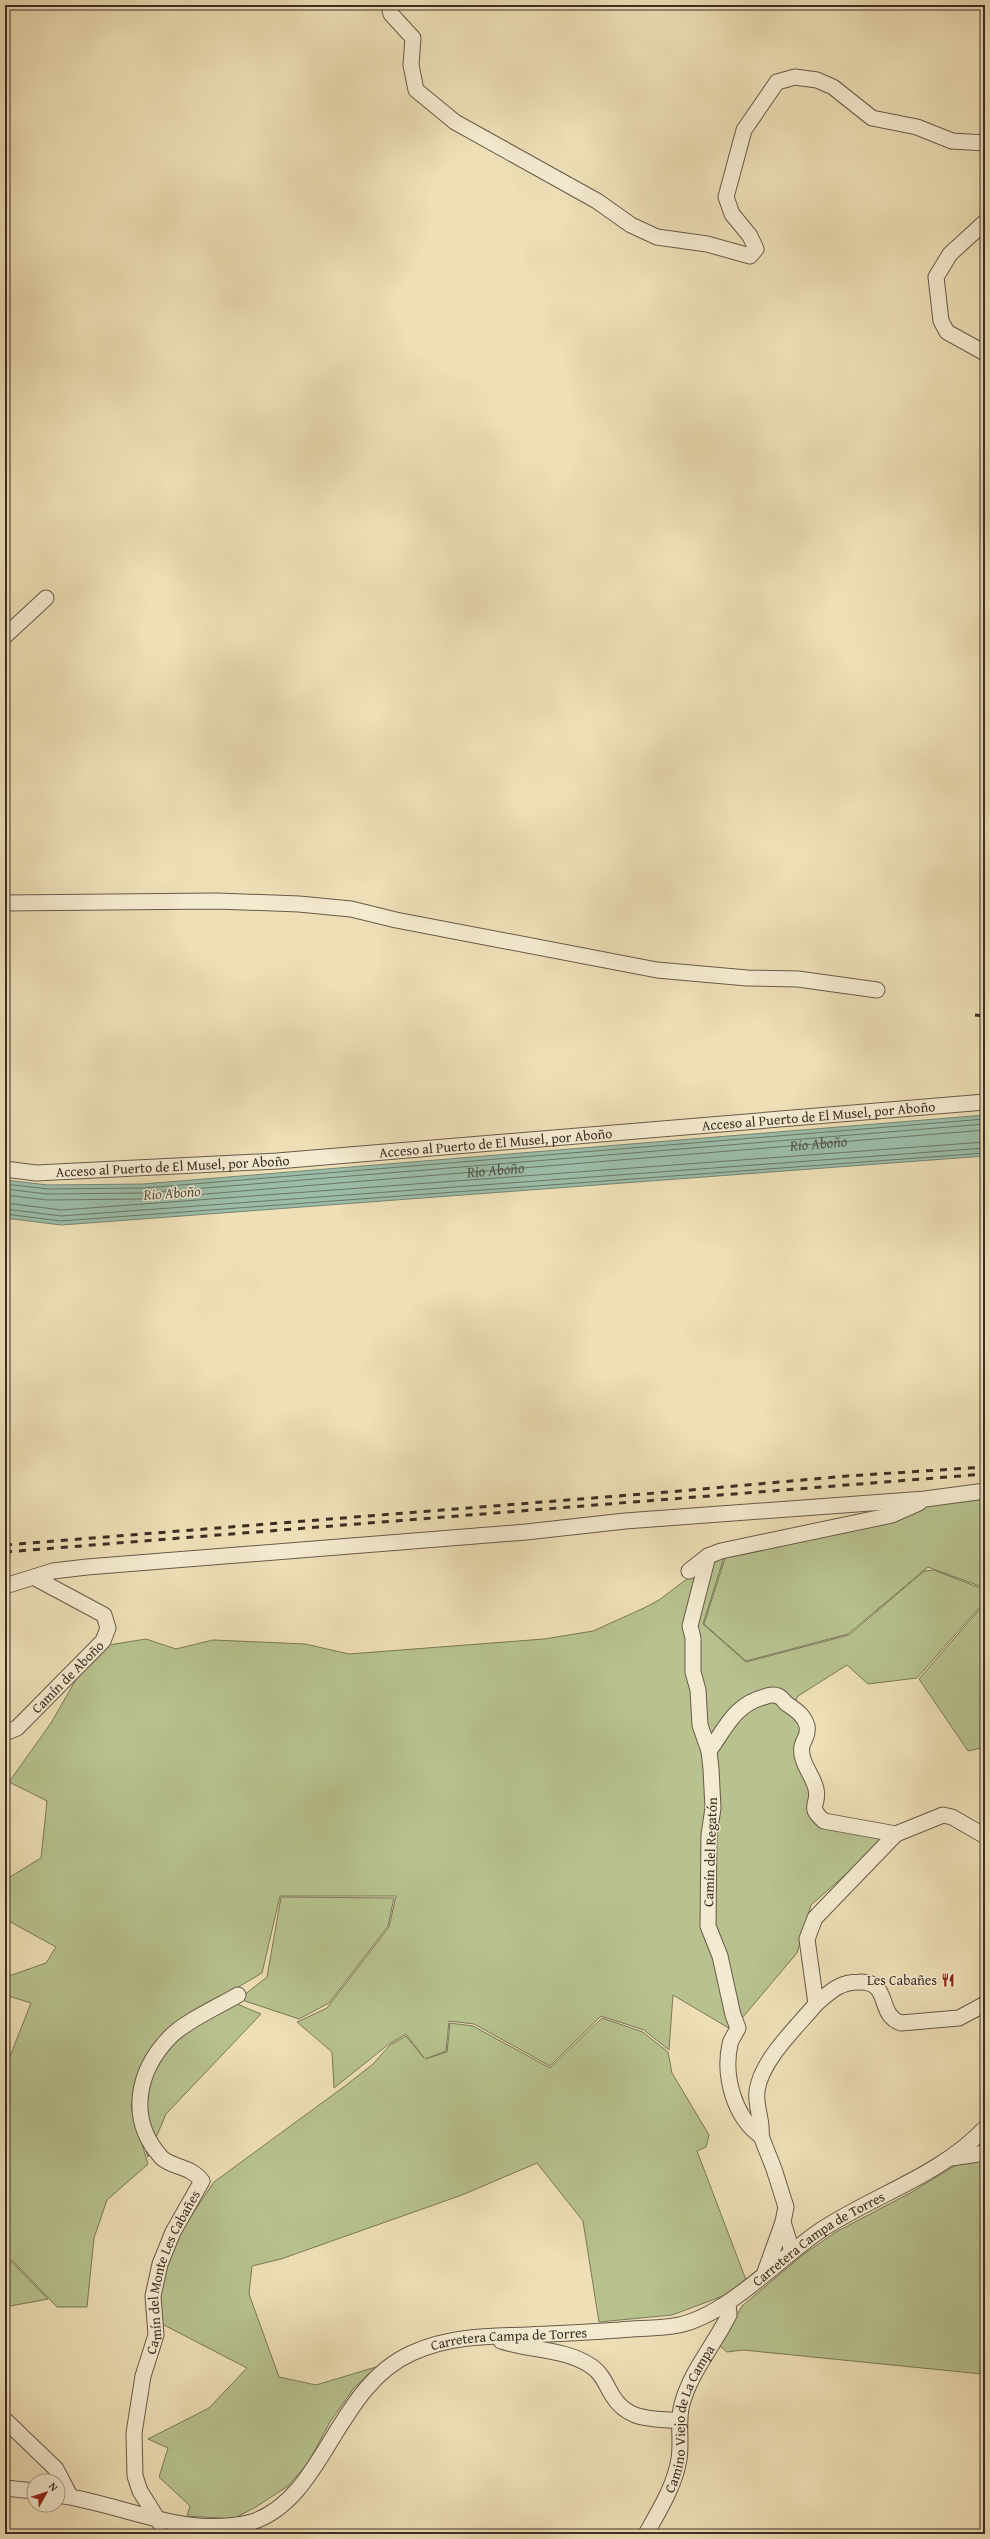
<svg xmlns="http://www.w3.org/2000/svg" width="990" height="2539" font-family="'Gentium Book Plus',serif">
<style>
.green{fill:#b7c28f;stroke:#7a785a}
.water{fill:#9bbda8;stroke:#758474}
.lines{fill:none;stroke-linecap:round;stroke-linejoin:round}
.shore{stroke:#6c7667;stroke-width:1}
.minor-casing{stroke:#685a4a;stroke-width:17}
.minor{stroke:#f4ead0;stroke-width:15}
.rail{stroke:#3c2e26;stroke-width:3;stroke-dasharray:7 7;stroke-linecap:butt}
.labels{text-anchor:middle;stroke-width:3;stroke-linejoin:round;paint-order:stroke}
.street-label{font-size:14px;fill:#3c2e26;stroke:#f4ead0}
.poi-label{font-size:14px;fill:#3c2e26;stroke:#f4ead0;text-anchor:end}
.water-label{font-size:15px;font-style:italic;fill:#545246;stroke:#f4ead0}
</style>
<rect width="100%" height="100%" fill="#eedfb6"/>
<filter id="stains"><feTurbulence type="fractalNoise" baseFrequency=".005" numOctaves="4"/><feColorMatrix values="0 0 0 0 .2 0 0 0 0 .09 0 0 0 0 .02 0 0 0 .5 -.17"/></filter>
<radialGradient id="worn" r=".72"><stop offset=".6" stop-color="#630" stop-opacity="0"/><stop offset="1" stop-color="#630" stop-opacity=".3"/></radialGradient>
<!-- green -->
<path class="green" d="M 985,1495 L 985,1588 L 928,1567 L 848,1634 L 746,1661 L 704,1624 L 725,1558 L 930,1504 Z
M 724,1557 L 703,1624 L 746,1662 L 849,1635 L 924,1571 L 934,1570 L 985,1590 L 985,1601 L 917,1678 L 868,1684 L 847,1665 L 798,1696 L 790,1711 L 804,1730 L 815,1792 L 810,1811 L 886,1839 L 811,1905 L 797,1953 L 732,2030 L 673,1995 L 669,2050 L 644,2030 L 601,2016 L 550,2066 L 474,2024 L 449,2021 L 446,2051 L 425,2059 L 447,2052 L 450,2023 L 473,2026 L 550,2068 L 602,2018 L 643,2032 L 668,2052 L 672,2073 L 709,2135 L 706,2147 L 697,2151 L 746,2280 L 723,2296 L 672,2315 L 599,2322 L 583,2221 L 537,2163 L 462,2195 L 281,2259 L 252,2266 L 249,2294 L 279,2377 L 316,2385 L 376,2367 L 354,2388 L 330,2422 L 308,2463 L 288,2486 L 256,2507 L 233,2519 L 187,2516 L 190,2506 L 159,2477 L 168,2448 L 148,2439 L 209,2408 L 247,2368 L 162,2324 L 157,2292 L 168,2250 L 214,2182 L 345,2086 L 373,2064 L 390,2045 L 406,2036 L 424,2058 L 406,2034 L 389,2044 L 334,2088 L 332,2052 L 297,2022 L 327,2008 L 389,1927 L 396,1896 L 280,1896 L 262,1973 L 172,2026 L 141,2069 L 131,2107 L 148,2164 L 107,2200 L 94,2238 L 87,2307 L 57,2307 L 13,2261 L 5,2260 L 5,2069 L 31,2003 L 5,1995 L 5,1975 L 9,1976 L 46,1963 L 56,1947 L 5,1919 L 5,1880 L 41,1858 L 47,1801 L 9,1782 L 51,1723 L 78,1676 L 109,1645 L 146,1639 L 176,1649 L 213,1640 L 305,1644 L 349,1654 L 544,1639 L 593,1631 L 644,1608 L 659,1600 L 695,1573 Z
M 985,1603 L 985,1747 L 968,1751 L 919,1679 Z
M 281,1897 L 394,1898 L 388,1926 L 329,2003 L 299,2019 L 239,1999 L 267,1977 Z
M 237,2004 L 261,2014 L 166,2114 L 148,2157 L 144,2145 L 142,2069 L 173,2027 Z
M 985,2158 L 985,2366 L 982,2374 L 743,2350 L 727,2352 L 720,2346 L 742,2306 L 804,2254 L 836,2232 L 912,2192 L 964,2160 Z
M 5,2261 L 13,2263 L 48,2299 L 5,2307 Z"/>
<!-- water -->
<path class="water" d="M 985,1115 L 985,1156 L 61,1225 L 5,1218 L 5,1180 L 48,1185 L 143,1184 Z"/>
<g class="lines">
<!-- shore -->
<g class="shore">
<path d="M 5,1184 L 48,1189 L 144,1188 L 985,1119"/>
<path d="M 5,1189 L 47,1194 L 144,1193 L 985,1124"/>
<path id="s1" d="M 5,1195 L 47,1200 L 145,1199 L 985,1130"/>
<path d="M 5,1203 L 62,1210 L 985,1142"/>
<path d="M 5,1209 L 61,1216 L 985,1148"/>
<path d="M 5,1214 L 61,1221 L 985,1153"/>
</g>
<!-- minor casing -->
<g class="minor-casing">
<g id="minor">
<path d="M 389,5 L 391,14 L 413,38 L 411,65 L 416,90 L 455,122 L 597,201 L 631,225 L 657,237 L 707,244 L 750,256 L 756,249 L 750,236 L 732,214 L 726,197 L 744,130 L 777,82 L 795,77 L 817,80 L 833,87 L 872,118 L 917,127 L 952,141 L 985,143"/>
<path d="M 985,222 L 950,254 L 936,277 L 941,321 L 947,332 L 985,353"/>
<path d="M 5,636 L 46,598"/>
<path d="M 5,903 L 217,901 L 299,904 L 351,909 L 396,920 L 657,970 L 747,978 L 798,979 L 877,990"/>
<path id="s2" d="M 5,1169 L 36,1173 L 277,1161 L 985,1102"/>
<path d="M 708,1556 L 690,1626 L 693,1638 L 693,1672 L 698,1690 L 700,1725 L 709,1751 L 711,1769 L 713,1808 L 709,1835 L 708,1926 L 720,1956 L 733,2015 L 738,2028 C 736,2033 731,2039 730,2044 C 723,2076 734,2117 761,2136"/>
<path d="M 689,1571 L 708,1556 L 721,1551 L 892,1515 L 919,1503"/>
<path d="M 5,1586 L 53,1571 L 87,1567 L 526,1532 L 625,1521 L 925,1499 L 985,1491"/>
<path id="s3" d="M 5,1733 L 17,1728 L 103,1641 L 108,1628 L 104,1615 L 35,1578"/>
<path d="M 709,1751 C 725,1729 735,1704 764,1697 C 769,1695 773,1694 778,1696 C 782,1697 784,1702 787,1704 C 796,1710 804,1715 807,1726 C 809,1736 804,1738 802,1746 C 799,1761 813,1775 816,1789 C 820,1805 806,1806 824,1821 L 896,1834 L 943,1815 L 952,1817 L 985,1836"/>
<path d="M 816,2004 C 830,1992 839,1982 859,1982 C 892,1981 876,2015 901,2023 L 959,2018 L 985,2004"/>
<path d="M 761,2136 C 763,2120 755,2107 757,2091 C 761,2060 797,2027 816,2004 L 807,1939 L 815,1918 L 896,1834"/>
<path d="M 761,2136 L 774,2169 L 786,2207 L 783,2222 L 792,2251"/>
<path d="M 951,2158 L 985,2153"/>
<path d="M 765,2272 L 783,2222"/>
<path d="M 501,2341 C 530,2351 564,2348 591,2366 C 602,2373 606,2385 612,2395 C 628,2422 653,2418 679,2421"/>
<path d="M 5,2420 L 56,2469 L 70,2496"/>
<path d="M 5,2488 L 34,2491"/>
<path id="s4" d="M 58,2495 C 124,2504 183,2539 252,2522 C 325,2498 335,2387 412,2353 C 449,2336 488,2336 528,2335 C 559,2334 589,2332 620,2330 C 639,2328 660,2329 679,2325 C 729,2314 778,2259 821,2230 C 874,2195 941,2175 985,2128"/>
<path id="s5" d="M 160,2523 L 140,2491 L 135,2476 L 134,2433 L 143,2376 L 156,2335 L 153,2296 L 160,2264 L 173,2232 L 202,2181 C 190,2165 171,2168 161,2157 C 127,2119 137,2071 170,2037 C 184,2022 219,2006 238,1995"/>
<path id="s6" d="M 646,2534 C 659,2511 675,2485 679,2459 C 682,2440 677,2422 682,2404 C 691,2371 714,2345 729,2315 L 728,2303"/>
</g>
</g>
<!-- minor -->
<use href="#minor" class="minor"/>
<!-- rail -->
<path class="rail" d="M 975,1015 L 985,1016
M 5,1545 L 668,1492 L 847,1476 L 985,1467
M 5,1552 L 985,1474"/>
</g>
<!-- icons -->
<defs>
<g id="restaurant-bare" transform="scale(1.08)"><path d="M-5-6h1v4h1v-4h1v4h1v-4h1v5L-1.5 .5V6h-2V.5L-5-1ZM5-6V6H3V1.5H1.5Q1.5-4 5-6Z" fill="#8f2418" stroke="#f4ead0" stroke-width="2.5" paint-order="stroke"/></g>
</defs>
<g fill-rule="evenodd">
<use href="#restaurant-bare" x="948" y="1980"/>
</g>
<g class="labels">
<!-- street labels -->
<g class="street-label">
<text dy="5" stroke="none"><textPath href="#s2" startOffset="816">Acceso al Puerto de El Musel, por Aboño</textPath></text>
<text dy="5" stroke="none"><textPath href="#s2" startOffset="492">Acceso al Puerto de El Musel, por Aboño</textPath></text>
<text dy="5" stroke="none"><textPath href="#s2" startOffset="168">Acceso al Puerto de El Musel, por Aboño</textPath></text>
<text dy="5" stroke="none"><textPath href="#s3" startOffset="85">Camín de Aboño</textPath></text>
<text transform="translate(710 1852) rotate(-88)" y="5">Camín del Regatón</text>
<text dy="5" stroke="none"><textPath href="#s4" startOffset="870">Carretera Campa de Torres</textPath></text>
<text dy="5" stroke="none"><textPath href="#s5" startOffset="264">Camín del Monte Les Cabañes</textPath></text>
<text dy="5" stroke="none"><textPath href="#s4" startOffset="534">Carretera Campa de Torres</textPath></text>
<text dy="5" stroke="none"><textPath href="#s6" startOffset="125">Camino Viejo de La Campa</textPath></text>
</g>
<!-- poi labels -->
<g class="poi-label">
<text x="937" y="1985">Les Cabañes</text>
</g>
<!-- water labels -->
<g class="water-label">
<text dy="5" stroke="none"><textPath href="#s1" startOffset="816">Rio Aboño</textPath></text>
<text dy="5" stroke="none"><textPath href="#s1" startOffset="492">Rio Aboño</textPath></text>
<text transform="translate(172 1193) rotate(-4)" y="5">Rio Aboño</text>
</g>
</g>
<!-- margin -->
<rect width="990" height="2539" fill="none" stroke="#eedfb6" stroke-width="20"/>
<rect x="6" y="6" width="978" height="2527" fill="none" stroke="#3c2e26" stroke-width="2"/>
<rect x="10" y="10" width="970" height="2519" fill="none" stroke="#3c2e26"/>
<!-- north arrow -->
<g transform="translate(46 2493) rotate(51)"><circle r="19" fill="#f4ead0" stroke="#aa9f8c"/>
<path d="M0-3L7 15L0 10L-7 15Z" fill="#8f2418"/>
<text y="-6" font-size="11" font-weight="bold" text-anchor="middle" fill="#3c2e26">N</text>
</g>
<rect width="100%" height="100%" filter="url(#stains)"/>
<rect width="100%" height="100%" fill="url(#worn)"/>
</svg>
